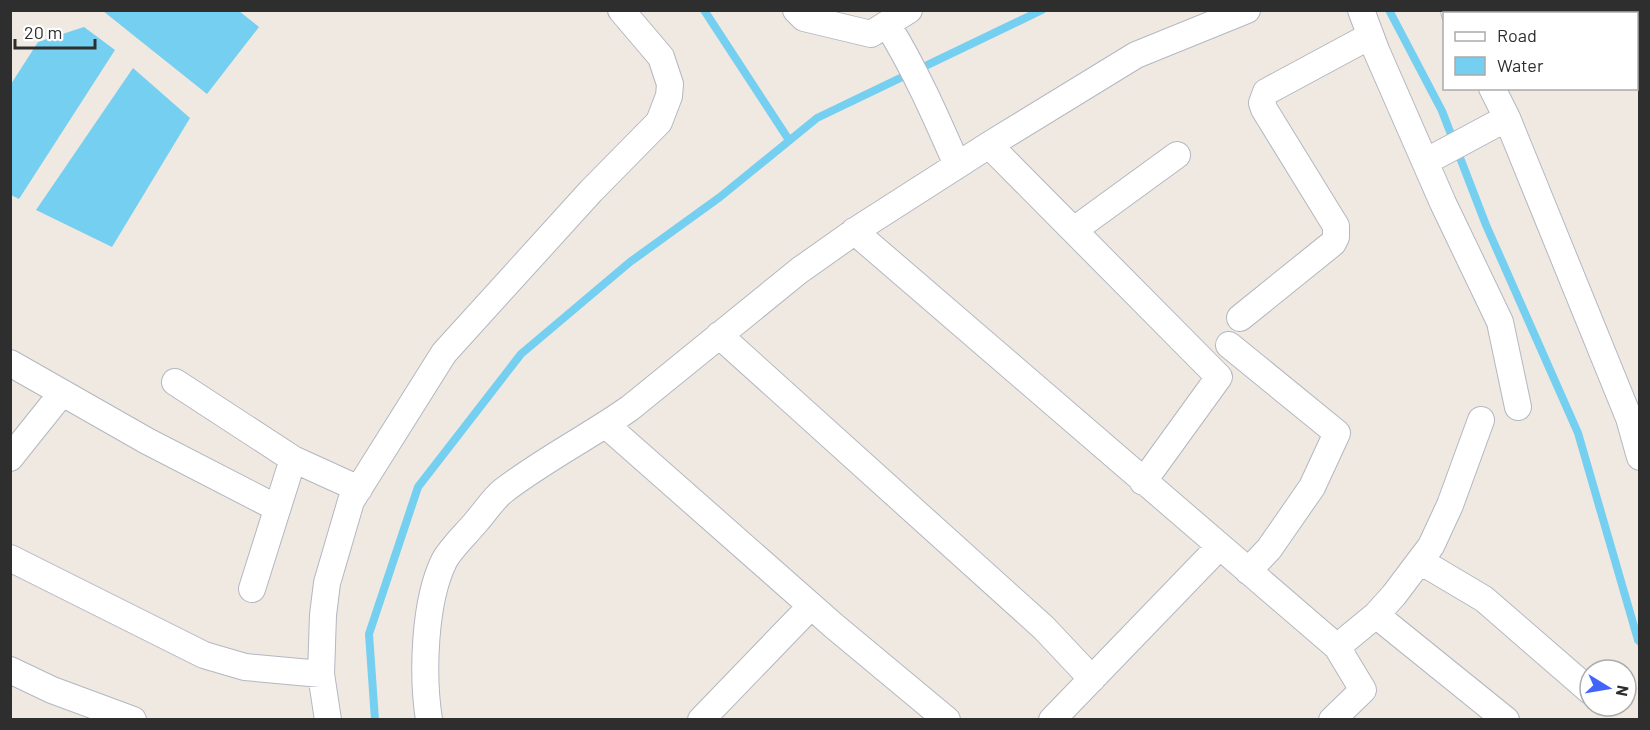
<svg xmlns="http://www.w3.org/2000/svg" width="1650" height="730" font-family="Barlow,sans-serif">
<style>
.water{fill:#75cff0}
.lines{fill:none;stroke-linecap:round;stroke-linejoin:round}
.stream{stroke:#75cff0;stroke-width:8}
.minor-casing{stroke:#b4b7c1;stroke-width:28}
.minor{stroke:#fff;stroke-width:26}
</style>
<rect width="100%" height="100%" fill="#efe9e1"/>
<!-- water -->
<path class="water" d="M 103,11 L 239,11 L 259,27 L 207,94 Z
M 84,27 L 115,50 L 19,199 L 11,195 L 11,84 L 38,42 Z
M 133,68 L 190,118 L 112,247 L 36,210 Z"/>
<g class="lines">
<!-- stream -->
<path class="stream" d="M 704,10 L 789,140
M 1389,10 L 1442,111 L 1486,225 L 1578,433 L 1638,640 L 1640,642
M 375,720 L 369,634 L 418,487 L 521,354 L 630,262 L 720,197 L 817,118 L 1042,10"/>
<!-- minor casing -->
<g class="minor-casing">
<path id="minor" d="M 796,10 L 804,18 L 871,34 L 909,10
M 1361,10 L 1376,50 L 1443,203 L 1500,322 L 1518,407
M 1454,10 L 1455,14
M 887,24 C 915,69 936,117 957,165
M 1492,88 L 1507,118 L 1629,418 L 1640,457
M 989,145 L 1219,377 L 1143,482
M 1425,162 L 1507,118
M 1074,230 L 1177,155
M 854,231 L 1337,647 L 1376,615 L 1394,595 L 1431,546 L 1450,505 L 1481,420
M 1240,318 L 1333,243 L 1336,237 L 1336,226 L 1264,109 L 1262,103 L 1266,92 L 1370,36
M 719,335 L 1044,628 L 1092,679
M 1229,345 L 1337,433 L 1312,487 L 1269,549 L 1248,571
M 10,363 L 147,441 L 277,508
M 175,382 L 293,459
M 606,425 L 834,626 L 947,720
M 10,458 L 62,393
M 10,558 L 204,655 L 245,667 L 321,674
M 1420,561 L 1484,599 L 1590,691
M 252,589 L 293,459 L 359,489
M 1376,615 L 1506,720
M 10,670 L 52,690 L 133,720
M 328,720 L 321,674 L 323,615 L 327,583 L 351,501 L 444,353 L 591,191 L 659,122 L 669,96 L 670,84 L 661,57 L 621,10
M 429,720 C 422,675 424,602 444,561 C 450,549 467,533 476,522 C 485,512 493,499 503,491 C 543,460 589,437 630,408 L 800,270 L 861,227 L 989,145 L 1136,55 L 1247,10
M 701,720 L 811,606
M 1052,720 L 1219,547
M 1332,720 L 1363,690 L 1337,647"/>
</g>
<!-- minor -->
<use href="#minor" class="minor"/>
</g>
<!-- border -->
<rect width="1650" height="730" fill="none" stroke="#2e2e2e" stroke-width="24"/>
<!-- legend -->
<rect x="1443" y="12" width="195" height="78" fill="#ffffff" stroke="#ababab" stroke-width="1.5"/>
<rect x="1455" y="32" width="30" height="9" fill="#ffffff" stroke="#ababab" stroke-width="1.5"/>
<text x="1497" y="42" font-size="18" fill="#2e2e2e">Road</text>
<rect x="1455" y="57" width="30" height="18" fill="#75cff0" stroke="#ababab" stroke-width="1.5"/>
<text x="1497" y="72" font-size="18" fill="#2e2e2e">Water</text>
<!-- north arrow -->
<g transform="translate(1608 688) rotate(101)"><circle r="28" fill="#ffffff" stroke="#ababab" stroke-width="1.5"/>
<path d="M0-4.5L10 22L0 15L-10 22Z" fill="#4264fb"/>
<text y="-9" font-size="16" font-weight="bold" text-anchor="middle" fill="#2e2e2e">N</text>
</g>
<!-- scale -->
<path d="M15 39v9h80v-9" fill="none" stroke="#2e2e2e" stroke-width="3"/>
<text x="24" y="39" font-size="18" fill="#2e2e2e" stroke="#ffffff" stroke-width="4.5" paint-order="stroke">20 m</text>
</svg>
